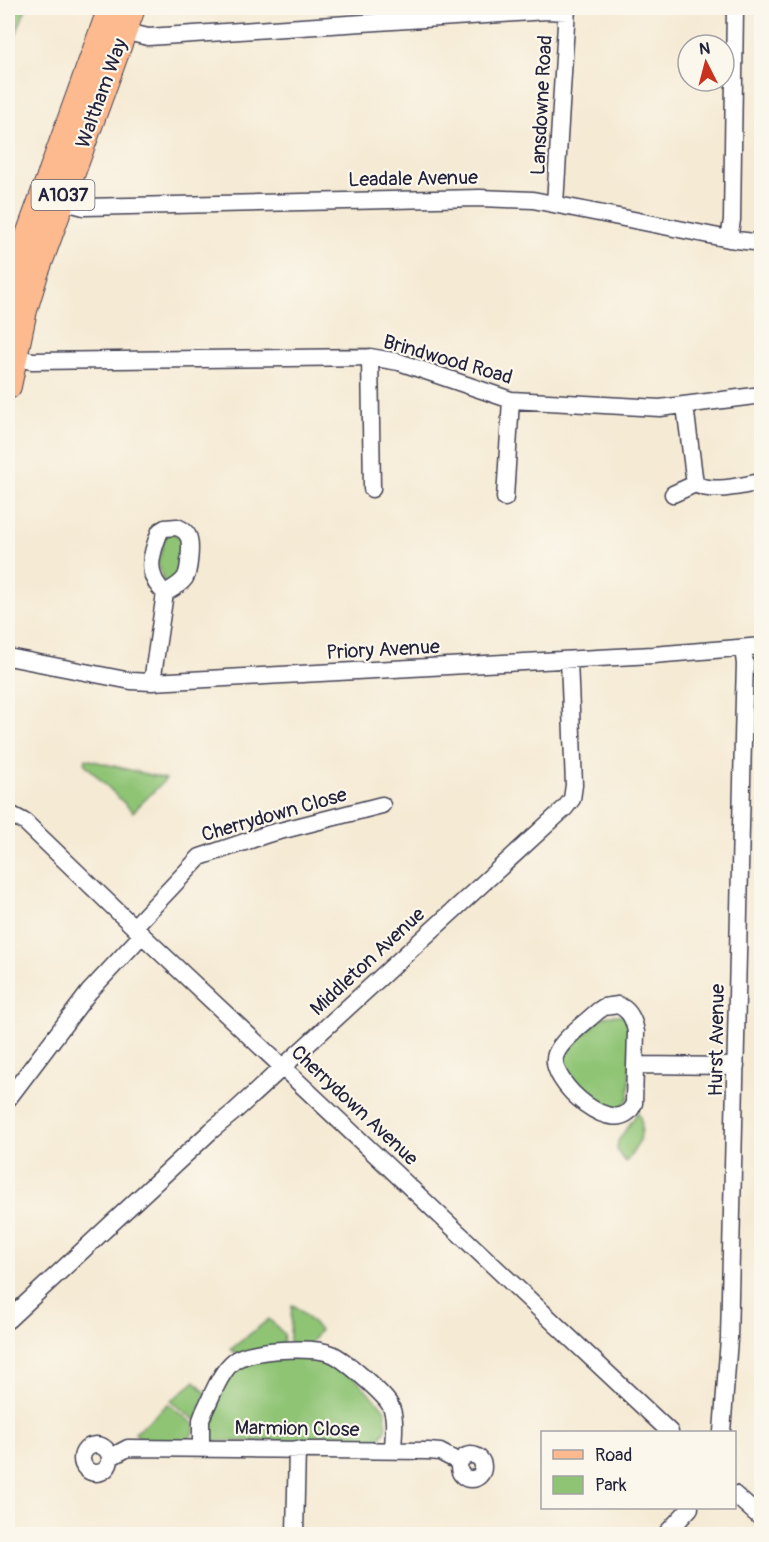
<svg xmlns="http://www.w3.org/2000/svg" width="769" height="1542" font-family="Pangolin,sans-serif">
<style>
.green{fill:#8fc475;stroke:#587358;stroke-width:1.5}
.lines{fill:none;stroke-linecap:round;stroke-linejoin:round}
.street-casing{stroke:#424052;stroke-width:19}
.primary-casing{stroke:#424052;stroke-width:28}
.street{stroke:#fff;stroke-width:16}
.primary{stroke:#fcba8e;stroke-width:26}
.labels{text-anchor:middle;stroke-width:4.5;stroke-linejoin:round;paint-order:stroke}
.shield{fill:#fbf7ec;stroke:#636270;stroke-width:1.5}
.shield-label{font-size:18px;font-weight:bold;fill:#22223b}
.street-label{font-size:20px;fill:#22223b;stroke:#fbf7ec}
</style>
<rect width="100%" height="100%" fill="#fbf7ec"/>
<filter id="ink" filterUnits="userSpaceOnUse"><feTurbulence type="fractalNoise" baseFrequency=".0167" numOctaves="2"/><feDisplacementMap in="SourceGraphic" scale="12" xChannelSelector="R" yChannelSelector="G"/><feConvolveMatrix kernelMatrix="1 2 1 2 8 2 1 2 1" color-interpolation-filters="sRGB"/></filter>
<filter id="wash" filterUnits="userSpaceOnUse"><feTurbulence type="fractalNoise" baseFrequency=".008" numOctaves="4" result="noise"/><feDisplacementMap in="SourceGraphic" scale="24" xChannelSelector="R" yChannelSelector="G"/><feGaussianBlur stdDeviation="1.35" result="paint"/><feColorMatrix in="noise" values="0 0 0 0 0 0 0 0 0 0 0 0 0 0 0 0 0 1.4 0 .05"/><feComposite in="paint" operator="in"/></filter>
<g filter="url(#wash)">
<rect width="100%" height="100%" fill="#f5ead4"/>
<!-- green -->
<path class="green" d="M 8,8 L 26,8 L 8,55 Z
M 172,533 L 182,538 L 184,546 L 179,577 L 164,585 L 158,562 L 166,535 Z
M 86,759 L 166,779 L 133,812 L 84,763 Z
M 609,1015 L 622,1015 L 631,1025 L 629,1098 L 620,1109 C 614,1108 606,1108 601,1106 C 582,1097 568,1077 562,1058 L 565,1052 L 602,1018 Z
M 638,1112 C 648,1132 637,1147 626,1162 L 617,1151 L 618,1141 Z
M 292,1305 L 295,1306 L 320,1330 L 310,1344 L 289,1346 Z
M 269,1319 L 284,1334 L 283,1345 L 236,1354 L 231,1349 Z
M 307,1356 L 325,1359 L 344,1367 L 385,1409 L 387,1428 L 377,1443 L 215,1441 C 209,1435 208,1428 207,1420 L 235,1368 L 248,1361 Z
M 195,1381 L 206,1393 L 196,1421 L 171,1401 Z
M 168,1404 L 195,1425 C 192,1451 165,1443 144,1443 L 135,1433 Z"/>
</g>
<g filter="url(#ink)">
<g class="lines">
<!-- street casing -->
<g class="street-casing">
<path id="street" d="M 123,31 L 148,37 L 547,11 L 567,12
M 61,201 L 84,207 L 480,198 L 533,200 L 729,239 L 762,243
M 555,204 L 567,8
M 729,239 L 732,220 L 735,8
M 370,357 L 372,489
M 13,358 L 33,361 L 370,357 L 399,362 L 511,400 L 660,408 L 762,395
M 685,406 L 695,484 C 714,494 741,485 762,482
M 673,494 L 695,484
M 505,498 L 511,400
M 177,527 C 182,529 186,531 188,536 C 192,543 189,572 185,578 C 180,585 172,589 165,593 C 144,575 151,554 160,531 L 165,528 Z
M 8,657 L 131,681 L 152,682 L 653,655 L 762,646
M 152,682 L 165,593
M 8,813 L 25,822 L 142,935 L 670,1432
M 134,927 L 200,857 L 268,834 L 382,805
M 618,1005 C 630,1010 634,1020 636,1032 L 634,1103 C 619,1144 545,1081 556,1054 C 562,1039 586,1022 598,1011 L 604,1007 Z
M 636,1065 L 736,1066
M 8,1099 L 89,992 L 142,935
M 8,1320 L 212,1130 L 235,1111 L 565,808 L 572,799 L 574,785 L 569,660
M 722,1432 L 729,1339 L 744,697 L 745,664 L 743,648
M82 1459a14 14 0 1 1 28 0a14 14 0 1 1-28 0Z
M 201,1448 L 201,1420 L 204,1412 C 212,1396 220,1372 234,1361 C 250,1349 313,1346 332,1354 C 344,1359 384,1394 390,1405 C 397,1418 393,1437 393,1451
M459 1467a12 12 0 1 1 24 0a12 12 0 1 1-24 0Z
M 111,1457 L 128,1448 L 428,1451 L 440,1452 L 459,1462
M 734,1494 L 762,1519
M 295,1534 L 297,1449
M 666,1534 L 690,1508"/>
</g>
<!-- primary casing -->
<g class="primary-casing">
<path id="primary" d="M 8,300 L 17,268 L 111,8
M 8,386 L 24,310 L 35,274 L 132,8"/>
</g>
<!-- street -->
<use href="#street" class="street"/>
<!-- primary -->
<use href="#primary" class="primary"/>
</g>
</g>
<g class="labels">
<!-- shield labels -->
<rect class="shield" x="31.5" y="180" width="63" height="30" rx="4.5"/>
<g class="shield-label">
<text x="63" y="201">A1037</text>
</g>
<!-- street labels -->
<g class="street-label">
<text transform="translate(101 93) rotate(-70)" y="7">Waltham Way</text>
<text transform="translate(541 105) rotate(-87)" y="7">Lansdowne Road</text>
<text transform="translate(413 178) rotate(-1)" y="7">Leadale Avenue</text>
<text transform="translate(448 359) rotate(16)" y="7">Brindwood Road</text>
<text transform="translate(383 649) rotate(-3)" y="7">Priory Avenue</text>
<text transform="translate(274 814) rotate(-16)" y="7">Cherrydown Close</text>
<text transform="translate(367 961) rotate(-43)" y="7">Middleton Avenue</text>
<text transform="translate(716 1040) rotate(-89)" y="7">Hurst Avenue</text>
<text transform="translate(355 1105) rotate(43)" y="7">Cherrydown Avenue</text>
<text transform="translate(297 1428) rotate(1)" y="7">Marmion Close</text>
</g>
</g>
<!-- margin -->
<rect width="769" height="1542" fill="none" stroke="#fbf7ec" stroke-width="30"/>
<!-- legend -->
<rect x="541" y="1431" width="195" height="78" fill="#fbf7ec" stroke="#a4a2a5" stroke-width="1.5"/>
<rect x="553" y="1450" width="30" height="9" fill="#fcba8e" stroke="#a4a2a5" stroke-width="1.5"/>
<text x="595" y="1461" font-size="18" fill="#22223b">Road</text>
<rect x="553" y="1476" width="30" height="18" fill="#8fc475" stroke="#a4a2a5" stroke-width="1.5"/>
<text x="595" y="1491" font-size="18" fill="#22223b">Park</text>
<!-- north arrow -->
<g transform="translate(706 63) rotate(354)"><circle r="28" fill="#fbf7ec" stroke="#a4a2a5" stroke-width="1.5"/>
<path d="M0-4.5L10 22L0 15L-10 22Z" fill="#c8321e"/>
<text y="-9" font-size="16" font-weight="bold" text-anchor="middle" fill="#22223b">N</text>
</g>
</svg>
